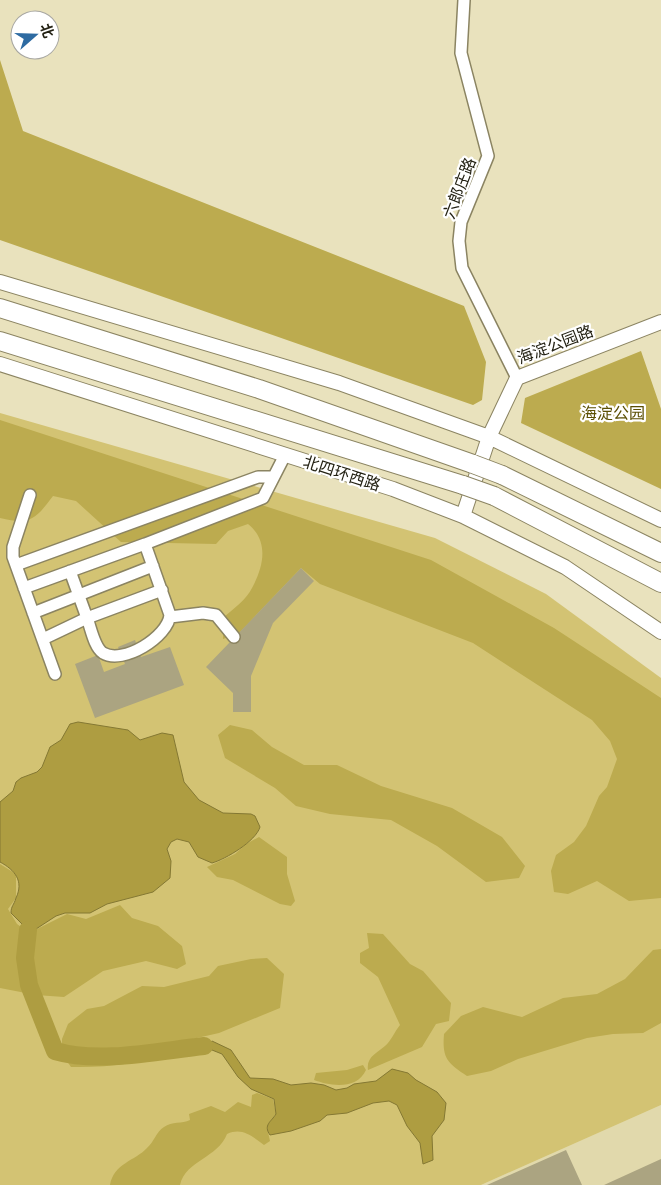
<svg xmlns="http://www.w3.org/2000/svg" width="661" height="1185" font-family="Cabin,'Noto Sans SC',sans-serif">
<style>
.built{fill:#e1d9ac}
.green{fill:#d3c373}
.forest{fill:#bcab4f}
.water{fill:#ae9d41;stroke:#847833}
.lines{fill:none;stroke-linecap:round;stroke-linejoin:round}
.river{stroke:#ae9d41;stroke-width:18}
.building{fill:#aba481}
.minor-casing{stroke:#8b8462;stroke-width:14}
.tertiary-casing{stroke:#8b8462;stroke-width:16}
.trunk-casing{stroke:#8b8462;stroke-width:20}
.minor{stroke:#fff;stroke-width:11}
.tertiary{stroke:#fff;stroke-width:14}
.trunk{stroke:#fff;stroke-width:18}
.trunk-bridge-casing{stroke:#8b8462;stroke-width:20;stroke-linecap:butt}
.trunk-bridge{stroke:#fff;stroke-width:18}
.labels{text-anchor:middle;stroke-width:4.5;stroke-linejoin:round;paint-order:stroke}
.street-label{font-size:16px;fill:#232113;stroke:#fff}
.park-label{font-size:16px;fill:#5b4f04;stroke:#fff}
</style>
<rect width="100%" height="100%" fill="#e9e2bd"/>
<!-- built -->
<path class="built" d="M 661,1105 L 661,1185 L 481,1185 Z"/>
<!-- green -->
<path class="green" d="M 0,413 L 435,538 L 546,594 L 661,678 L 661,1105 L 481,1185 L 0,1185 Z"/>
<!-- forest -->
<path class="forest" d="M 0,60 L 23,131 L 464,306 L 486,362 L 482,400 L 473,405 L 0,240 Z
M 641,351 L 661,409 L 661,489 L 521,423 L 525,398 Z
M 0,420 L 431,560 L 554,628 L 661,698 L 661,898 L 629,901 L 597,881 L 568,894 L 554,892 L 551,871 L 556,855 L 574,842 L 586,826 L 599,796 L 607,787 L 617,759 L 610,741 L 592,720 L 473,643 L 320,584 L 301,568 L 239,633 L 223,639 L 224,617 C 233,609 247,599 252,588 C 264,566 269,541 248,524 L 228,531 L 216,544 L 121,542 L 76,501 L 53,496 C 35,520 30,525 0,518 Z
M 230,725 L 252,730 L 272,747 L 304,765 L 337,765 L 381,786 L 452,808 L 502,837 L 525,866 L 519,878 L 486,882 L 437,846 L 391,820 L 330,814 L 296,806 L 275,788 L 225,758 L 218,735 Z
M 259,837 L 287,857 L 287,874 L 295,901 L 291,906 L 280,904 L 233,880 L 217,877 L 207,867 L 235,854 L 246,844 Z
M 0,864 L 16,874 L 16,898 L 8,909 L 17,924 L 29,933 L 67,914 L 86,919 L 120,905 L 132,918 L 158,926 L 182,946 L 186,964 L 177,969 L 146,961 L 103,971 L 64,997 L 36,995 L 0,988 Z
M 367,933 L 383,934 L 410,964 L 423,971 L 451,1003 L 449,1021 L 436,1024 L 422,1047 L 368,1070 C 366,1057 377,1053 385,1046 C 391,1041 395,1031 400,1025 L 378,977 L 360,963 L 360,953 L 369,948 Z
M 661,949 L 661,1023 L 643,1033 L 613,1034 L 587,1038 L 518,1059 L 491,1071 L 467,1076 C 447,1063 442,1058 444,1034 L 461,1016 L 483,1007 L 522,1017 L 563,998 L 597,994 L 625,979 L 653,950 Z
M 267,958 L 284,974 L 280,1008 L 219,1033 L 179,1042 L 178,1055 C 142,1062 108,1068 71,1067 L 62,1054 L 62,1039 L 68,1024 L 87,1009 L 104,1006 L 142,986 L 164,987 L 209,976 L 218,966 L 251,959 Z
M 363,1065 L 366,1070 C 357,1090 330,1086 314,1080 L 316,1073 L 347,1070 Z
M 257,1093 L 273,1099 L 276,1114 L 272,1119 L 268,1132 L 270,1141 L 264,1145 C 252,1136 242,1127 227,1134 C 218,1158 186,1160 180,1185 L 110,1185 C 114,1163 135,1161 147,1148 C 154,1142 156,1132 164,1127 C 172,1121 182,1124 190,1120 L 189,1114 L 211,1106 L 225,1112 L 238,1102 L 251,1107 L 252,1095 Z"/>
<!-- water -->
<path class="water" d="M 78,722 L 128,730 L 140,740 L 162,733 L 173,735 L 184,782 L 199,800 L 223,813 L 251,814 L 255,816 L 260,827 C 256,841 226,859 212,863 L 198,857 L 189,842 L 177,839 L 171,842 L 167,849 L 171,861 L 170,878 L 153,892 L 107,904 L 90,913 L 65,913 L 56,916 L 36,929 L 28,930 L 11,913 C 11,906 14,905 16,898 C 24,881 15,870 0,862 L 0,802 L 13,791 L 16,782 L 21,778 L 37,772 L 42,767 L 50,747 L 61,740 L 70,724 Z
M 212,1041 L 231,1050 L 250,1078 L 273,1079 L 291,1085 L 311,1083 L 324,1085 L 336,1090 L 347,1088 L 354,1084 L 376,1081 L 392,1069 L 408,1073 L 416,1080 L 437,1092 L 446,1103 L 444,1120 L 432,1136 L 433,1160 L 423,1164 L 420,1143 L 407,1126 L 397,1105 L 389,1101 L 373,1103 L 347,1113 L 327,1115 L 320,1121 L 291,1131 L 270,1135 C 263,1125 271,1122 276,1114 L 274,1099 L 251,1089 L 238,1077 L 222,1054 L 212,1050 L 201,1050 Z"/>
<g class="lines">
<!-- river -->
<path class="river" d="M 28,930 L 25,958 L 29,985 L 55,1051 C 99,1064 158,1051 204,1046"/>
</g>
<!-- building -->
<path class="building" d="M 301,568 L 314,581 L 273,623 L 251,676 L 251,712 L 233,712 L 233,693 L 206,667 Z
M 135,640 L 141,657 L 170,647 L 184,685 L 95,718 L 75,664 L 98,655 L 104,672 L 125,664 L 118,647 Z
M 566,1150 L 582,1185 L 487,1185 Z
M 661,1159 L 661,1185 L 604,1185 Z"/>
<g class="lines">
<!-- minor casing -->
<g class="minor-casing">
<path id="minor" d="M 464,0 L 461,53 L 488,156 L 461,222 L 459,241 L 462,268 L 517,378
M 30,495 L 13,547 L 13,557 L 55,674
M 16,565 L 258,477 L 273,477
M 70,571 L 87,618 L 162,590
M 24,588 L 145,544 L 263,498 L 285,455
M 33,613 L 153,566
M 170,617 L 203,613 L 216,615 L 234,637
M 43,639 L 87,618 C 91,628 94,647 103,653 C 123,665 168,637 170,615 L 145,544"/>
</g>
<!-- tertiary casing -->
<g class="tertiary-casing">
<path id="tertiary" d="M 0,282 L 339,383 L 489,437 L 661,520
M 0,364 L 393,489 L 463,516 L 565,567 L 661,632
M 463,516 L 489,437 L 517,378 L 661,322"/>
</g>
<!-- trunk casing -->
<g class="trunk-casing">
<path id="trunk" d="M 0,308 L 259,389 L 473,464
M 0,341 L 463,485
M 502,475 L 661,553
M 494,496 L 661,583"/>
</g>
<!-- minor -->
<use href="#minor" class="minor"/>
<!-- tertiary -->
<use href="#tertiary" class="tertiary"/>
<!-- trunk -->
<use href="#trunk" class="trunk"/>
<!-- trunk-bridge casing -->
<g class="trunk-bridge-casing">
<path id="trunk-bridge" d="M 473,464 L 502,475
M 463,485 L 494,496"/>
</g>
<!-- trunk-bridge -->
<use href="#trunk-bridge" class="trunk-bridge"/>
</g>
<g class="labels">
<!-- street labels -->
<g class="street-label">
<text transform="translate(459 188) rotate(-69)" y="6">六郎庄路</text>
<text transform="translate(555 344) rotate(-21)" y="6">海淀公园路</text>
<text transform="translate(342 473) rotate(18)" y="6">北四环西路</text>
</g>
<!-- park labels -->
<g class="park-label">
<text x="613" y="419">海淀公园</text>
</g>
</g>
<!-- north arrow -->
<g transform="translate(35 35) rotate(70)"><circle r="24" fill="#ffffff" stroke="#a7a6a1"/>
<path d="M0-4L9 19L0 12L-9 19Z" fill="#2e6ba2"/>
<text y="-8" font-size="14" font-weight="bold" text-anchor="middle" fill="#232113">北</text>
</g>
</svg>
